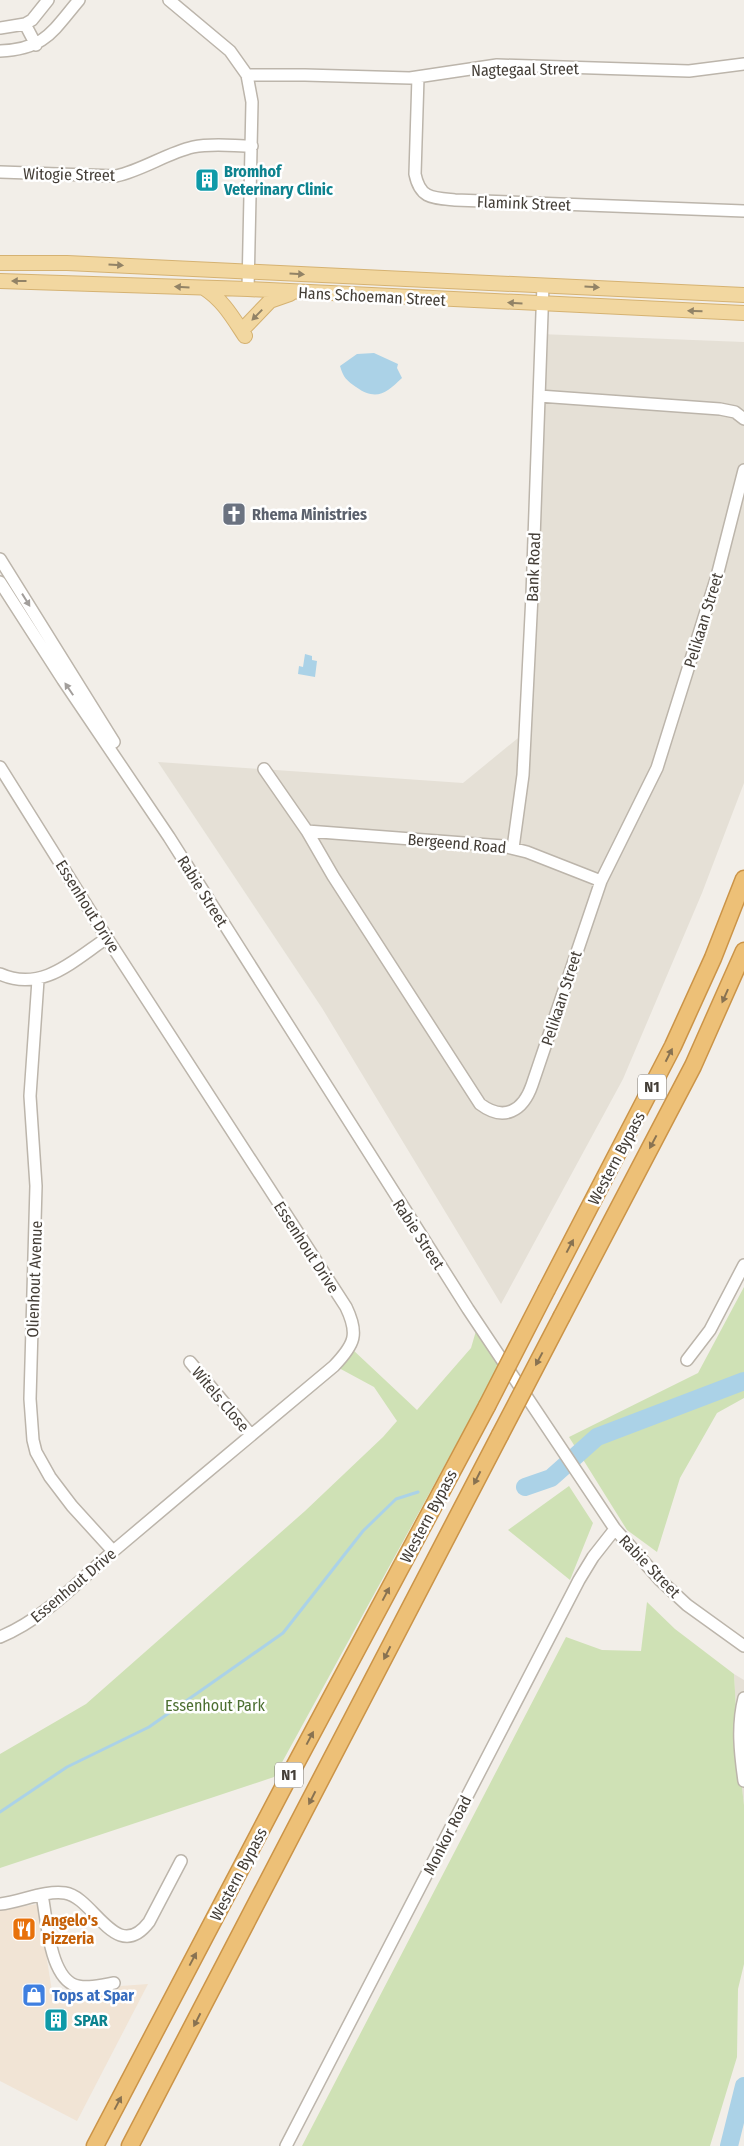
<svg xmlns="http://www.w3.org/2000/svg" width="744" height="2146" font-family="'Fira Sans Condensed',sans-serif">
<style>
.residential{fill:#e5e0d6}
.commercial{fill:#f1e4d5}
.green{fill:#cfe1b5}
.water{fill:#abd2e7}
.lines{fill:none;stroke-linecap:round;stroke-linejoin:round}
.stream{stroke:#abd2e7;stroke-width:3}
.river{stroke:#abd2e7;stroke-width:18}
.minor-casing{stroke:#bcb5ab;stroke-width:14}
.major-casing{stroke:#d5b272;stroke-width:16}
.highway-casing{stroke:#cb9448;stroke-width:19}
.minor{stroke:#fff;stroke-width:11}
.major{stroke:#f2d7a0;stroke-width:14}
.highway{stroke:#edc077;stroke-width:16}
.highway-bridge-casing{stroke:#cb9448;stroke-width:19;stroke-linecap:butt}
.highway-bridge{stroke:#edc077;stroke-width:16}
.oneway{fill:#928366}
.oneway2{fill:#a29e9b}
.oneway3{fill:#887251}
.labels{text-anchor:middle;stroke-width:5;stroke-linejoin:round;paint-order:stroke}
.shield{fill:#fff;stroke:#7c7873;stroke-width:1}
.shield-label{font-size:15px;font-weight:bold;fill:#443e37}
.street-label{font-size:16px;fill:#443e37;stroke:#fff}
.culture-label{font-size:16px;font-weight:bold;fill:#0d838f;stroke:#fff;text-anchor:start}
.worship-label{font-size:16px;font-weight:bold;fill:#5b616d;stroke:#fff;text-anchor:start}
.park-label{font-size:16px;fill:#4c6f31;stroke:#fff}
.food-label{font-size:16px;font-weight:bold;fill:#c56008;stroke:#fff;text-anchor:start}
.shop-label{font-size:16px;font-weight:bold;fill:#366cbe;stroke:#fff;text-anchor:start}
</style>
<rect width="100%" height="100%" fill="#f2eee8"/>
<!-- residential -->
<path class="residential" d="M 540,334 L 744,342 L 744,783 L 702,893 L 623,1079 L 501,1304 L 322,1008 L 158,762 L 463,783 L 523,734 Z
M 734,1674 L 744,1680 L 744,1805 L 739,1761 Z"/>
<!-- commercial -->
<path class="commercial" d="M 38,1904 L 52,1991 L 148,1984 L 77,2121 L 0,2081 L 0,1910 Z"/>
<!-- green -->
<path class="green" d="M 744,1287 L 744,1398 L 717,1413 L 680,1478 L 657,1552 L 627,1530 L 569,1437 L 698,1373 Z
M 478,1324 L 504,1357 L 274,1777 L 0,1868 L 0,1754 L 86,1704 L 305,1511 L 383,1437 L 397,1421 L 374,1387 L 337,1367 L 352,1349 L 417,1410 L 471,1348 Z
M 569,1486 L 593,1523 L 570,1580 L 508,1530 Z
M 647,1602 L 675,1629 L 734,1674 L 739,1761 L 744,1805 L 744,1964 L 738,1989 L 737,2057 L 710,2146 L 302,2146 L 566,1637 L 602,1650 L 641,1651 Z"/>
<!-- water -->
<path class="water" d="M 374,353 L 398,364 L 397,368 L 402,378 C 387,392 377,402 356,387 C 347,381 343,377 340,366 L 357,354 Z
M 305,654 L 312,656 L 312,660 L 317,661 L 315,677 L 298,674 L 299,666 L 303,667 Z"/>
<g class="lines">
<!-- stream -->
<path class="stream" d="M 0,1812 L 67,1767 L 149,1727 L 283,1633 L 363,1531 L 396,1499 L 418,1492"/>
<!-- river -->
<path class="river" d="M 525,1487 L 551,1478 L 597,1437 L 744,1381
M 729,2146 L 744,2086"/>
<!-- minor casing -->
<g class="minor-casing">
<path id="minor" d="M 169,0 L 230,51 L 247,75 L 252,102 L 248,289
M 0,28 L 25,24
M 36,45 L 25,24 L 32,20 L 48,0
M 0,51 C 45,49 52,32 79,0
M 247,75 L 305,75 L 410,78 L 497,65 L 689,71 L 744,64
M 418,77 L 415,174 C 420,199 433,198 455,200 L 744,211
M 0,172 L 116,176 C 143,170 167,153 193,147 C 212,143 233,146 252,146
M 539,396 L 720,409 L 735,412 L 744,419
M 0,559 L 114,742
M 0,582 L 63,680 L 169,837 L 468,1309 L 615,1529 L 660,1580 L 687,1605 L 744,1646
M 0,767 L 107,938 L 346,1307 C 359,1334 355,1344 334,1366 C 262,1426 189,1487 117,1548 C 80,1579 46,1618 0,1637
M 264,769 L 307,831 L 333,876 L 480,1104 C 504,1122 523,1111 532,1085 L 601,881 L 657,768 L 717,576 L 744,470
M 307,831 L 503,846 L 527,852 L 601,881
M 513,848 L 523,775 L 532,595 L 543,285
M 0,974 C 42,993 74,960 107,938
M 38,980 L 30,1096 L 36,1186 L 30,1399 L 33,1440 L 36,1452 L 50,1477 L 72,1506 L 113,1551
M 687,1360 L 710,1330 L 744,1265
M 190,1362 L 251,1435
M 744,1698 C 737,1725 740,1753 744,1781
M 42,1895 C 47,1919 49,1971 72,1984 C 84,1990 102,1985 114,1983
M 0,1904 C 20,1902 45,1890 65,1893 C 94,1897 116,1965 149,1922 L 181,1861
M 286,2146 L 579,1580 L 593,1557 L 615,1529"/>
</g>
<!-- major casing -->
<g class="major-casing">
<path id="major" d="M 0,263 L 67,263 L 744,295
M 0,281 L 248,289 L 744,313
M 204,288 C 223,300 233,318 245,336
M 246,326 L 270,301 L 290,294"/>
</g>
<!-- highway casing -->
<g class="highway-casing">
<path id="highway" d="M 547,1289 L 673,1046 L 713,958 L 744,879
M 562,1316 L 693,1066 L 744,951
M 95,2146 L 285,1784 L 487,1406
M 130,2146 L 500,1435"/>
</g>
<!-- minor -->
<use href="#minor" class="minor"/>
<!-- major -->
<use href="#major" class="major"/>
<!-- highway -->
<use href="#highway" class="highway"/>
<!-- highway-bridge casing -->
<g class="highway-bridge-casing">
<path id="highway-bridge" d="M 487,1406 L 547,1289
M 500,1435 L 562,1316"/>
</g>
<!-- highway-bridge -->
<use href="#highway-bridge" class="highway-bridge"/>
</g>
<!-- one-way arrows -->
<defs><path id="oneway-solid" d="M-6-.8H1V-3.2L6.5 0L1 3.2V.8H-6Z" transform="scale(1.25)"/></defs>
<g class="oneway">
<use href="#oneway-solid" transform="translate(116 265) rotate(3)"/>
<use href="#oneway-solid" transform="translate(297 274) rotate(3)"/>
<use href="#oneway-solid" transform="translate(19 281) rotate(-180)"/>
<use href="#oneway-solid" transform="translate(182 287) rotate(-177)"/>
<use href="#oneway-solid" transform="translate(592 287) rotate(3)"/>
<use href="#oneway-solid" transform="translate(515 303) rotate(-177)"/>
<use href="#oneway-solid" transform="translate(695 311) rotate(-178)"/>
<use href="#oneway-solid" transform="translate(257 315) rotate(134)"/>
</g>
<g class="oneway2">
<use href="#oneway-solid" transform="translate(26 600) rotate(58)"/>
<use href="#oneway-solid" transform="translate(69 689) rotate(-124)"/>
</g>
<g class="oneway3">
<use href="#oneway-solid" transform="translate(725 996) rotate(114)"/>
<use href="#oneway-solid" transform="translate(669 1055) rotate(-63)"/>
<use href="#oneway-solid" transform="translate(653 1142) rotate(118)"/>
<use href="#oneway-solid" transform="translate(570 1246) rotate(-62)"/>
<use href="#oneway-solid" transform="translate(539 1359) rotate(118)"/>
<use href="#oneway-solid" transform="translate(477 1478) rotate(117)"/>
<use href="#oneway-solid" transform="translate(386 1594) rotate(-62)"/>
<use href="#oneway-solid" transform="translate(387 1653) rotate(117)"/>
<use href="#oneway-solid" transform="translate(310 1738) rotate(-62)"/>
<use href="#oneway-solid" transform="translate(312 1798) rotate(117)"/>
<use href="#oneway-solid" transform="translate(193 1959) rotate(-62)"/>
<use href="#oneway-solid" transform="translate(197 2020) rotate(117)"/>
<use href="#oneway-solid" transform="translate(118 2103) rotate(-62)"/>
</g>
<!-- icons -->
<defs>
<g id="building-square" transform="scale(1.25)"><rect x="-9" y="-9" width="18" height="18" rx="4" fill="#0f9aa8" stroke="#fff"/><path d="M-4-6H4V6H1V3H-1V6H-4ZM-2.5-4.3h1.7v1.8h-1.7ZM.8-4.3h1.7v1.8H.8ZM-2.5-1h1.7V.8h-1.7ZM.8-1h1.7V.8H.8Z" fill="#fff"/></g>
<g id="church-square" transform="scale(1.25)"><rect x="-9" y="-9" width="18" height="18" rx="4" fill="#6b7280" stroke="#fff"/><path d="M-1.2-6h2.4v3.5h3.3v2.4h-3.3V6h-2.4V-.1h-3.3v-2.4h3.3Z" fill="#fff"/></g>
<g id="restaurant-square" transform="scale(1.25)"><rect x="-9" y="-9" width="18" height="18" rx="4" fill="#e8710a" stroke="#fff"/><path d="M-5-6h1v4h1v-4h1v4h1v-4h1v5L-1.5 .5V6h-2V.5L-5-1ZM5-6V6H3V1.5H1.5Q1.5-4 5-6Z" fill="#fff"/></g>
<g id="shop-square" transform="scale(1.25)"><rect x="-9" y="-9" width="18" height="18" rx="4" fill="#3f7fe0" stroke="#fff"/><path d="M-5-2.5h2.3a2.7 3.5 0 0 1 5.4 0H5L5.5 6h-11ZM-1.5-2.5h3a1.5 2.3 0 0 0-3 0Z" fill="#fff"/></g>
</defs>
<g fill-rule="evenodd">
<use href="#building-square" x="207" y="180"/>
<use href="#church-square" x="234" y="514"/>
<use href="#restaurant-square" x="24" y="1929"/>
<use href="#shop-square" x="34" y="1995"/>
<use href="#building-square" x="56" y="2020"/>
</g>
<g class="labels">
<!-- shield labels -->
<g class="shield">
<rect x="638" y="1074.5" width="28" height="25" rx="4"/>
<rect x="275" y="1762.5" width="28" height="25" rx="4"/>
</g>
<g class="shield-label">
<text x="652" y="1092">N1</text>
<text x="289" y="1780">N1</text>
</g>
<!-- street labels -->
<g class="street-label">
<text transform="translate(525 69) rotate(-1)" y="6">Nagtegaal Street</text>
<text transform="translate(69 174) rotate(1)" y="6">Witogie Street</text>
<text transform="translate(524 203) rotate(2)" y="6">Flamink Street</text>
<text transform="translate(372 296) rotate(3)" y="6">Hans Schoeman Street</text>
<text transform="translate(533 567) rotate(-88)" y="6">Bank Road</text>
<text transform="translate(703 620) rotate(-73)" y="6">Pelikaan Street</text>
<text transform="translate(457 843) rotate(5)" y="6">Bergeend Road</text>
<text transform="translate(203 891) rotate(58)" y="6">Rabie Street</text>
<text transform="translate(88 906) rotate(58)" y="6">Essenhout Drive</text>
<text transform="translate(561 998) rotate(-72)" y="6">Pelikaan Street</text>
<text transform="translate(616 1158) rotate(-62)" y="6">Western Bypass</text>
<text transform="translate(419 1234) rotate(57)" y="6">Rabie Street</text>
<text transform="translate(307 1247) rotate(57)" y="6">Essenhout Drive</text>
<text transform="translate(34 1279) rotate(-88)" y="6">Olienhout Avenue</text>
<text transform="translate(221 1399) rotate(50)" y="6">Witels Close</text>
<text transform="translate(428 1516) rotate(-62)" y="6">Western Bypass</text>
<text transform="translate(650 1566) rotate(46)" y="6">Rabie Street</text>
<text transform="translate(73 1585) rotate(-40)" y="6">Essenhout Drive</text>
<text transform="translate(447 1835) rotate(-63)" y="6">Monkor Road</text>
<text transform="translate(238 1874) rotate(-62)" y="6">Western Bypass</text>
</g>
<!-- culture labels -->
<g class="culture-label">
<text x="224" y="177">Bromhof<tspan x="224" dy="18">Veterinary Clinic</tspan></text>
<text x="74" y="2026">SPAR</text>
</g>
<!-- worship labels -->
<g class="worship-label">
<text x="252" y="520">Rhema Ministries</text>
</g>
<!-- park labels -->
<g class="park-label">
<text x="215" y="1711">Essenhout Park</text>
</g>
<!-- food labels -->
<g class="food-label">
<text x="42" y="1926">Angelo's<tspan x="42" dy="18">Pizzeria</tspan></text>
</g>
<!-- shop labels -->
<g class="shop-label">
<text x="52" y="2001">Tops at Spar</text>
</g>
</g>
</svg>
